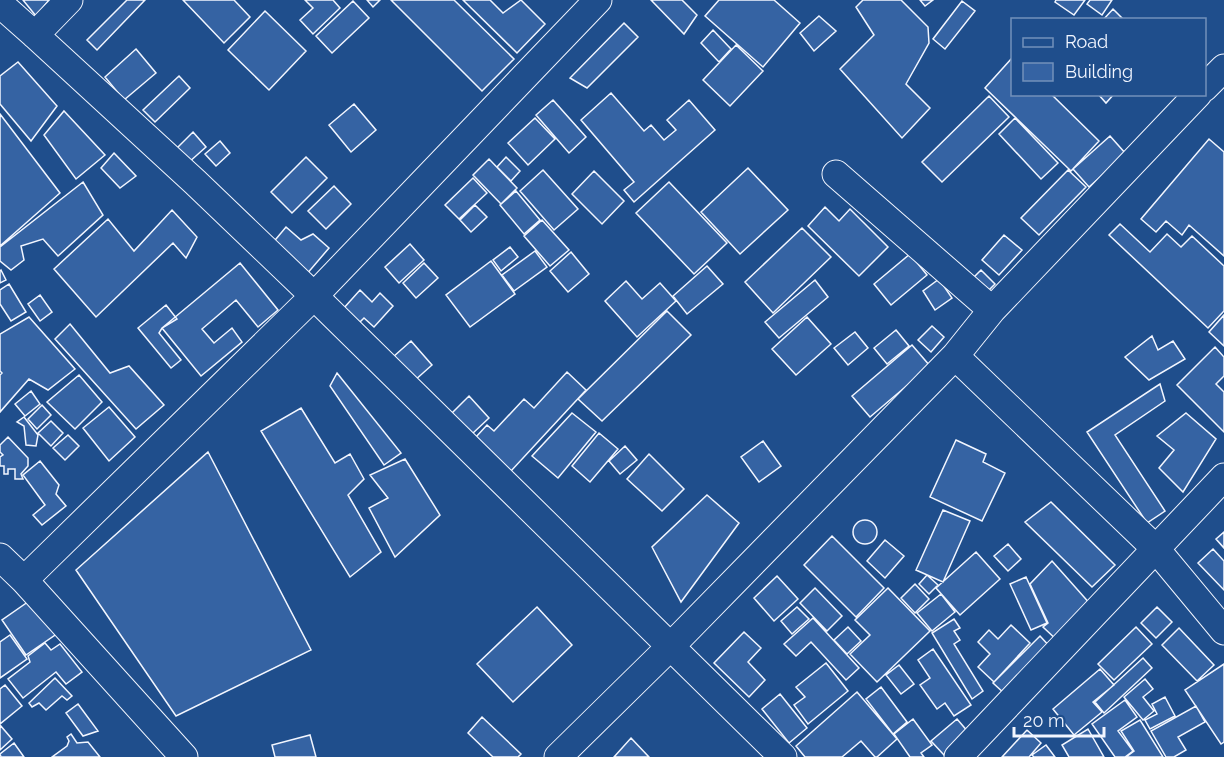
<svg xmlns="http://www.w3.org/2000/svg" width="1224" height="757" font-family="Raleway,sans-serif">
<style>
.building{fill:#3563a3;stroke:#f2f6ff;stroke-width:1.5}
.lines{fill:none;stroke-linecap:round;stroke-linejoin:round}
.minor-casing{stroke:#f2f6ff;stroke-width:29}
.minor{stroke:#1f4e8c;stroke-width:27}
</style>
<rect width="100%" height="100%" fill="#1f4e8c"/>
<!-- building -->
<path class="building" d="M 23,0 L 49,0 L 36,16 Z
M 127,0 L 145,0 L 97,50 L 87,40 Z
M 183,0 L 234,0 L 250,17 L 224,43 Z
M 305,0 L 333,0 L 340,8 L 313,34 L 300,20 L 313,8 Z
M 367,0 L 380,0 L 373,7 Z
M 391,0 L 454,0 L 514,59 L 482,91 Z
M 463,0 L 490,0 L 503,13 L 521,0 L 545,24 L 517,53 Z
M 651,0 L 682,0 L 697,15 L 684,34 Z
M 719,0 L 774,0 L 800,23 L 763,67 L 705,16 Z
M 863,0 L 901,0 L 928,27 L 929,43 L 906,84 L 930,108 L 902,138 L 840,69 L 874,35 L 856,7 Z
M 920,0 L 933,0 L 925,6 Z
M 1056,0 L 1085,0 L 1074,15 L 1055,2 Z
M 1090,0 L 1112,0 L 1102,15 L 1087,4 Z
M 353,1 L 369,18 L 332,53 L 316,36 Z
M 962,1 L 975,11 L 945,49 L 933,39 Z
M 1113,9 L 1124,20 L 1103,20 Z
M 265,11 L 306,51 L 269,90 L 228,50 Z
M 819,16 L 836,31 L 814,51 L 800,33 Z
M 624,23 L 638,37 L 587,88 L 570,78 Z
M 713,30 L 731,49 L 719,62 L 701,43 Z
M 736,45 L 763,71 L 730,106 L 703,80 Z
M 136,49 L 156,73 L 124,100 L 105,77 Z
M 1012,58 L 1012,94 L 1051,94 L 1099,141 L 1071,171 L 985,88 Z
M 18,62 L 57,106 L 31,141 L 0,104 L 0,76 Z
M 179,76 L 190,88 L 155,122 L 143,110 Z
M 611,93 L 644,131 L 651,125 L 664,140 L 676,130 L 667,120 L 689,100 L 715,130 L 634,202 L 624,190 L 634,182 L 581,120 Z
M 1098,94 L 1114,94 L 1106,103 Z
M 989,96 L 1009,117 L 942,182 L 922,162 Z
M 553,100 L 586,137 L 569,153 L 536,115 Z
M 354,104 L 376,130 L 351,152 L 329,125 Z
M 64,111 L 105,155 L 76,179 L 44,135 Z
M 0,114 L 60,193 L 0,246 Z
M 535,118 L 555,139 L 528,165 L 508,143 Z
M 1015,118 L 1058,163 L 1041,179 L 999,134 Z
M 193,132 L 206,147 L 188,163 L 176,149 Z
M 1110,136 L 1126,154 L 1089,187 L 1073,169 Z
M 1209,139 L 1224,152 L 1224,256 L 1189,225 L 1182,235 L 1166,221 L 1156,232 L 1141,219 Z
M 220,141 L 230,153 L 216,166 L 205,154 Z
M 114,153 L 136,176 L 120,188 L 101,168 Z
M 306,157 L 327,178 L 292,213 L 271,192 Z
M 506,157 L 520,171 L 511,181 L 497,167 Z
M 489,159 L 517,188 L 501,204 L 473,175 Z
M 748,168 L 788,210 L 740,254 L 701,212 Z
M 543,170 L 578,209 L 554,230 L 520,191 Z
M 1068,170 L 1086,187 L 1039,235 L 1021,218 Z
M 594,171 L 624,201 L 602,224 L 572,194 Z
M 473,178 L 487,193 L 459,219 L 445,205 Z
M 83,182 L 103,215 L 58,256 L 43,239 L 21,246 L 24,260 L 11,270 L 0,261 L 0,247 Z
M 669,182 L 727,243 L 694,274 L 636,213 Z
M 334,186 L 351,204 L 326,229 L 308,211 Z
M 516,191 L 540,220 L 524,234 L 500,205 Z
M 475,205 L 487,217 L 471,232 L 460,220 Z
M 825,207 L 839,221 L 850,209 L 888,247 L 859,276 L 808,226 Z
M 172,210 L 197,237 L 186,258 L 173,243 L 96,317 L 54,269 L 108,219 L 134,251 Z
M 542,220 L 569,250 L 550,266 L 524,236 Z
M 1120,224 L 1150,252 L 1167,234 L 1181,247 L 1192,236 L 1224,266 L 1224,311 L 1208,328 L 1109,235 Z
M 286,227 L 301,240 L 313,234 L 329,248 L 306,275 L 271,245 Z
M 802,228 L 831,257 L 773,313 L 745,282 Z
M 1004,235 L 1022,250 L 999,275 L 982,260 Z
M 410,244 L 424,260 L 399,283 L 385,267 Z
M 510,247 L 518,257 L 501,271 L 493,260 Z
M 535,251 L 547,267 L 514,291 L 502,275 Z
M 571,252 L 589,274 L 568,292 L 550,271 Z
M 910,254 L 927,275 L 891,305 L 874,284 Z
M 491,261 L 515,294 L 470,327 L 446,295 Z
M 240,263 L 278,310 L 258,327 L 236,300 L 202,329 L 214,343 L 232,328 L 242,342 L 201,376 L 162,328 Z
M 424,263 L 438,278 L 416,298 L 403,283 Z
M 707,266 L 723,284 L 687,314 L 673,296 Z
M 1,270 L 6,280 L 0,283 L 0,271 Z
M 981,270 L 995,284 L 984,295 L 970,281 Z
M 939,279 L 952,298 L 935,310 L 923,291 Z
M 815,280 L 828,297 L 779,338 L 765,322 Z
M 626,281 L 642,299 L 660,283 L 676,301 L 637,337 L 605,301 Z
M 9,284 L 26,312 L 11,321 L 0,304 L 0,290 Z
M 360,290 L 372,302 L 380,293 L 393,306 L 374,327 L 364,318 L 358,324 L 343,309 Z
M 40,295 L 52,312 L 40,321 L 28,304 Z
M 166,305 L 177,319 L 162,328 L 159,333 L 181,360 L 171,368 L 138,328 Z
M 667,311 L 691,335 L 602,421 L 578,399 Z
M 1224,315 L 1224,346 L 1209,332 Z
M 29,317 L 75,369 L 48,390 L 29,379 L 0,412 L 0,375 L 2,373 L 0,371 L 0,334 Z
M 807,317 L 831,344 L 796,375 L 772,349 Z
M 70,324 L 110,373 L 129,366 L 164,405 L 136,429 L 55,339 Z
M 932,326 L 944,337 L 931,352 L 918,340 Z
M 896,330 L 909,346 L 887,364 L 874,348 Z
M 855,332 L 868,348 L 848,365 L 834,348 Z
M 1152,336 L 1158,350 L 1173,341 L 1185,359 L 1149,380 L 1125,357 Z
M 411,341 L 432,365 L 414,381 L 393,357 Z
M 912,345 L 930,366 L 870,417 L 852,396 Z
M 1215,347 L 1224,357 L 1224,376 L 1216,384 L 1224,392 L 1224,432 L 1177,385 Z
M 567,372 L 586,390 L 511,471 L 476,437 L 487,425 L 494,431 L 524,399 L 534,408 Z
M 337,373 L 401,453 L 384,465 L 330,386 Z
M 79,375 L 102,402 L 75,429 L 47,402 Z
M 1160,384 L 1165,401 L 1115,435 L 1165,511 L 1147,523 L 1087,432 Z
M 31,391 L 40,404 L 25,416 L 15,404 Z
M 469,396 L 489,418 L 472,434 L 452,413 Z
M 42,405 L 51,415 L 37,429 L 28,419 Z
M 109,407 L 135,437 L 109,461 L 83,428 Z
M 301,408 L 335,463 L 350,454 L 364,479 L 348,495 L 381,552 L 350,577 L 261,431 Z
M 572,413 L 596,432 L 558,478 L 532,456 Z
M 1186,413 L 1216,439 L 1183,492 L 1159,468 L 1174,450 L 1157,436 Z
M 24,417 L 38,435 L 36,446 L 26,445 L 24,426 L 17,422 Z
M 51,421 L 63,433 L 51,446 L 38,433 Z
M 599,433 L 618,449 L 590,482 L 572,466 Z
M 68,435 L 79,446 L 65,460 L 53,448 Z
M 8,437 L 28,458 L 28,466 L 21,474 L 23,479 L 15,479 L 15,469 L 8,469 L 8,474 L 4,474 L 4,466 L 0,466 L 0,457 L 3,455 L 0,452 L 0,445 Z
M 956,440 L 986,454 L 983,462 L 1005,473 L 982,521 L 930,497 Z
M 763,441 L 781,466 L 759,482 L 741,457 Z
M 625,446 L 637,460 L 620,474 L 609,461 Z
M 208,452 L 311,650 L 176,716 L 76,570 Z
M 649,454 L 684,489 L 662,511 L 627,479 Z
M 405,459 L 440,515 L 395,557 L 369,508 L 388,498 L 370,475 Z
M 40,461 L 59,485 L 56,494 L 66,506 L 42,525 L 33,515 L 45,505 L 23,475 Z
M 707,495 L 739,523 L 681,602 L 652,547 Z
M 1051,502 L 1115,565 L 1092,587 L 1025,522 Z
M 943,510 L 970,521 L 943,582 L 916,570 Z
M853 532a12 12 0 1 1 24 0a12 12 0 1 1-24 0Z
M 1224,532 L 1224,548 L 1216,539 Z
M 832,536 L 884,588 L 856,617 L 804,565 Z
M 885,540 L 904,556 L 885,578 L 867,561 Z
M 1008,544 L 1021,559 L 1008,571 L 994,556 Z
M 1213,549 L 1224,561 L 1224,590 L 1198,563 Z
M 976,552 L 1000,579 L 960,615 L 936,588 Z
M 1052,561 L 1092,606 L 1059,642 L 1043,627 L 1048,623 L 1030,584 Z
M 927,575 L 938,585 L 929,594 L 919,584 Z
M 777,576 L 798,599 L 774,621 L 754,598 Z
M 1026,577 L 1047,623 L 1031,630 L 1010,584 Z
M 915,584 L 929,599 L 915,613 L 901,598 Z
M 815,588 L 842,616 L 827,631 L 800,603 Z
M 888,588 L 930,631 L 877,682 L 850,654 L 870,635 L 855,620 Z
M 941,594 L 955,612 L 932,631 L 917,613 Z
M 35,597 L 58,633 L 26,655 L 2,620 Z
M 537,607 L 572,645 L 513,702 L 477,664 Z
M 797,607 L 809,619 L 792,634 L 781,621 Z
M 1157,607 L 1172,622 L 1156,638 L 1141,623 Z
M 813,618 L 859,668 L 846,680 L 811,642 L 796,656 L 784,644 Z
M 954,619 L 960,628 L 954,631 L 960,640 L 954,644 L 983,691 L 972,699 L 932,633 Z
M 1011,625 L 1030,643 L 994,682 L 978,667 L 990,654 L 978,642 L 989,630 L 998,639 Z
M 848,627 L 861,641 L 847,654 L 834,640 Z
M 1136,627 L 1152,644 L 1114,680 L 1098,664 Z
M 1179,628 L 1214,665 L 1197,681 L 1162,645 Z
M 744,632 L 761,648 L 748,662 L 765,680 L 749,697 L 714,663 Z
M 10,635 L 27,659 L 0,678 L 0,642 Z
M 1040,636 L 1052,649 L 1006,695 L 993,683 Z
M 45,643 L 51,650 L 60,644 L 82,672 L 66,684 L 56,672 L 23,698 L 8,679 L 30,662 L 28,656 Z
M 933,649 L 971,705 L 954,716 L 945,703 L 937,709 L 920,685 L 930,678 L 918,660 Z
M 1143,658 L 1152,668 L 1104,713 L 1095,702 Z
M 826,663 L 848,691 L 808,724 L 794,705 L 805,697 L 796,687 Z
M 1224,664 L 1224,742 L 1221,744 L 1185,690 Z
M 899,665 L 914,684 L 901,694 L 886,675 Z
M 1100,669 L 1114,685 L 1093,702 L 1102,712 L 1074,735 L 1053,709 Z
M 55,678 L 72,696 L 67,700 L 62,696 L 46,710 L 39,703 L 32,707 L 29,703 Z
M 1145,679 L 1153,689 L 1143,697 L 1154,711 L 1143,720 L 1124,697 Z
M 5,685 L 22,706 L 0,724 L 0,689 Z
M 881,687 L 907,722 L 893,734 L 866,699 Z
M 857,692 L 897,739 L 877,757 L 875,757 L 861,741 L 842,757 L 805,757 L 796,746 Z
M 780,694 L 807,728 L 789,743 L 762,709 Z
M 1165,697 L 1175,716 L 1150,729 L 1145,720 L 1157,714 L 1152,704 Z
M 1125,700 L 1137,717 L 1118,731 L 1133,751 L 1125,757 L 1115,757 L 1092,724 Z
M 78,704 L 98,731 L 83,736 L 66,713 Z
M 1196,706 L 1205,722 L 1178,737 L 1186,750 L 1174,757 L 1166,757 L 1151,731 Z
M 482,717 L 521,754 L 518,757 L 493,757 L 468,733 Z
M 913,719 L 932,745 L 921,753 L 924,757 L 910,757 L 894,734 Z
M 957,719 L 969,733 L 944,755 L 931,741 Z
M 1140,720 L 1163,757 L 1126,757 L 1134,751 L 1121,731 Z
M 0,725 L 12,739 L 0,750 Z
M 1088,729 L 1104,757 L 1069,757 L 1062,745 Z
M 1027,730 L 1041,743 L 1029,757 L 1002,757 Z
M 71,734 L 77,743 L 88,742 L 100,757 L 52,757 L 67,746 L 69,741 L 67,737 Z
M 310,735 L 316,757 L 275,757 L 272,745 Z
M 631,738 L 649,757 L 614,757 Z
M 14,743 L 24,757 L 1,757 L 0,754 Z
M 1046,745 L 1055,757 L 1034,757 L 1032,755 Z"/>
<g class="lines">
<!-- minor casing -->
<g class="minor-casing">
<path id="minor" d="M 0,4 L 35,35 L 195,182 L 314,296 L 783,757
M 35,35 L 69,0
M 1204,88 L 1224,68
M 836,174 L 992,310
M 955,356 L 1156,549 L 1224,631
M 0,557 L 24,580 L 184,757
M 24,580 L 314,296 L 598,0
M 558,757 L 671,646 L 955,356 L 992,310 L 1198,94
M 958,757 L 1224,477"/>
</g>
<!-- minor -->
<use href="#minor" class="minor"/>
</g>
<!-- legend -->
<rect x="1011" y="18" width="195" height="78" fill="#1f4e8c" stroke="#7391ba" stroke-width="1.5"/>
<rect x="1023" y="38" width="30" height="9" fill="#1f4e8c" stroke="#7391ba" stroke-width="1.5"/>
<text x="1065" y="48" font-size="18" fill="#f2f6ff">Road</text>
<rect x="1023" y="63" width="30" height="18" fill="#3563a3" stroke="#7391ba" stroke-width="1.5"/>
<text x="1065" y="78" font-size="18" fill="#f2f6ff">Building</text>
<!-- scale -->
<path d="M1014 727v9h90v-9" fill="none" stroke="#f2f6ff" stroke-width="3"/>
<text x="1023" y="727" font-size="18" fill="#f2f6ff" stroke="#1f4e8c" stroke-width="4.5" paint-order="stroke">20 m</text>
</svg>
